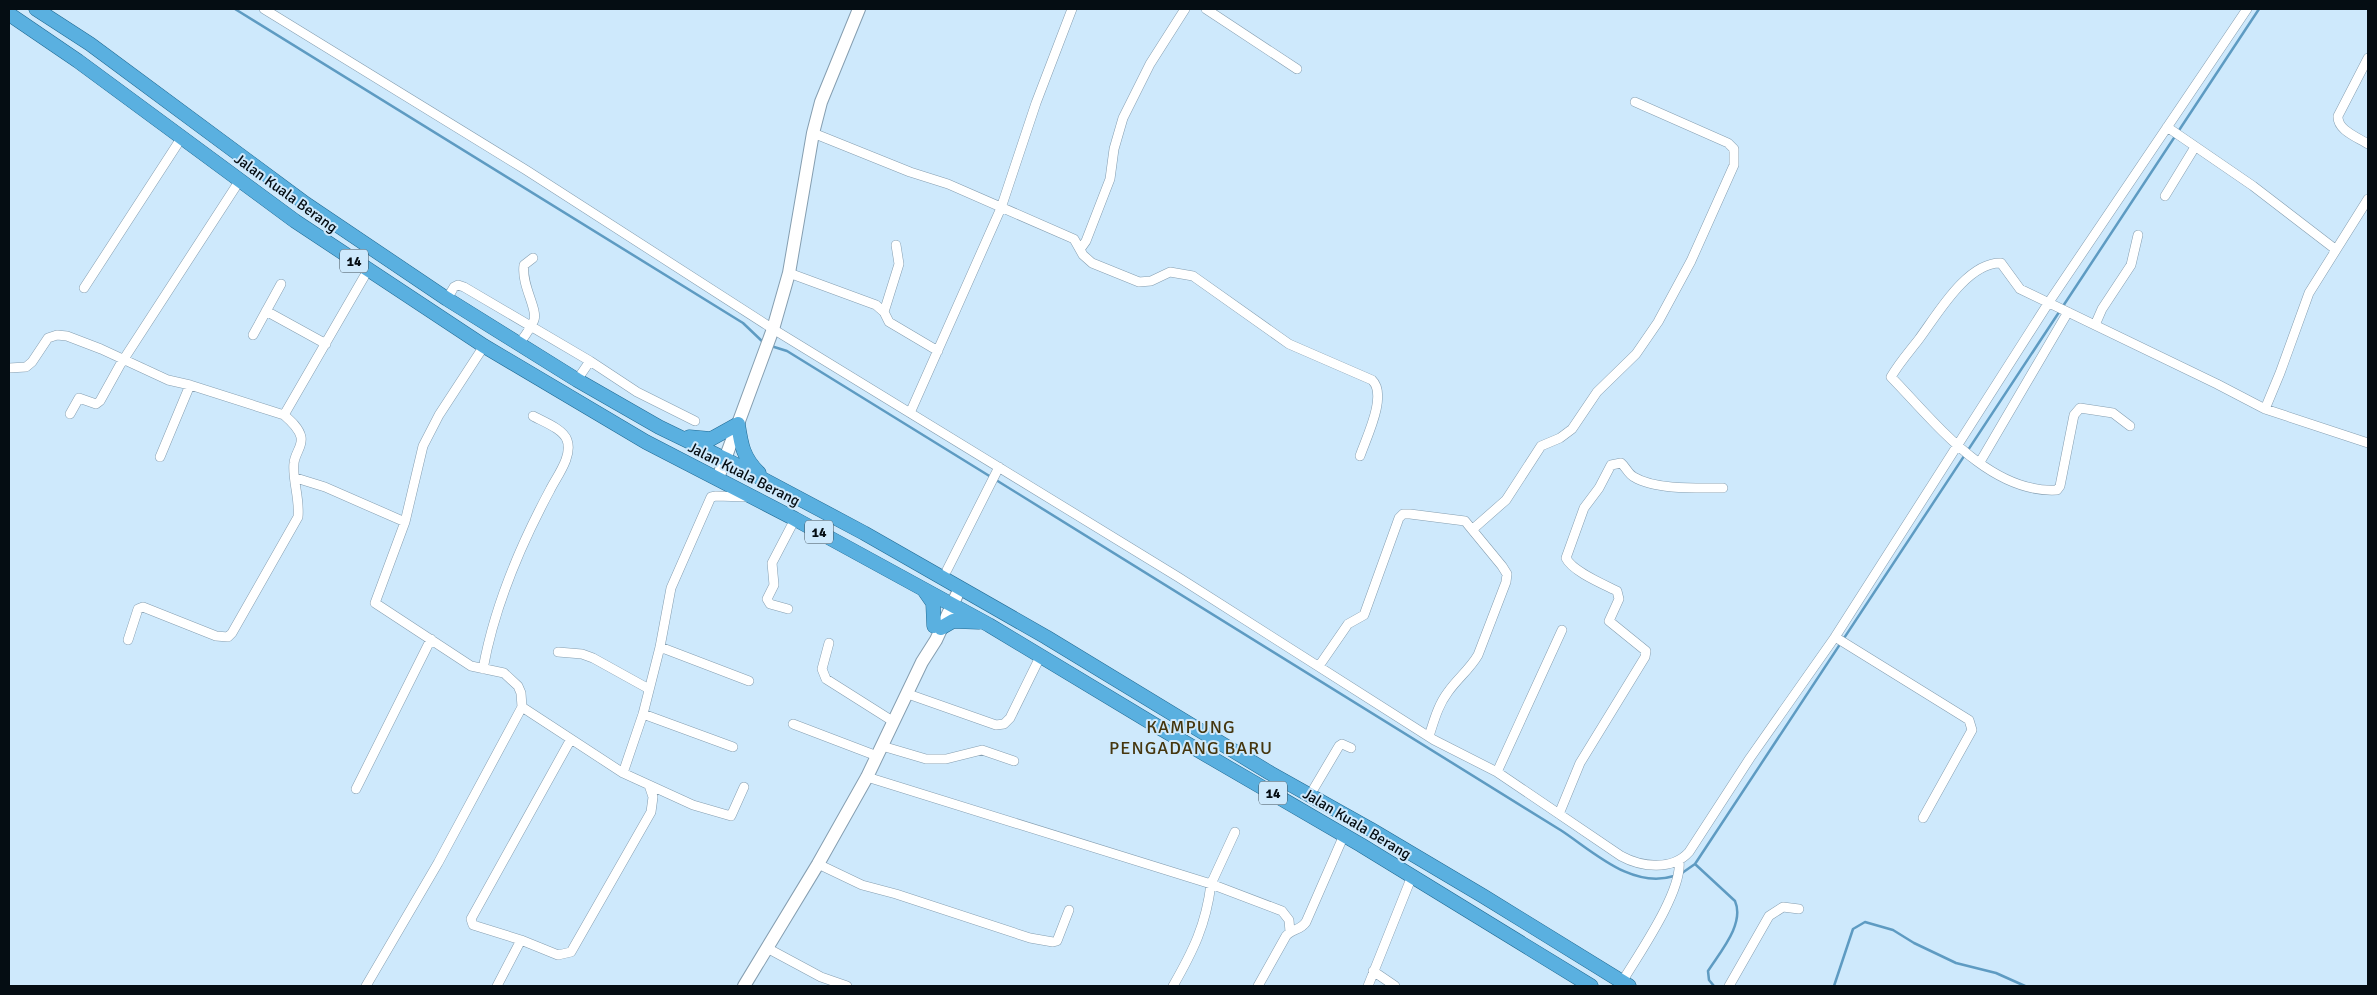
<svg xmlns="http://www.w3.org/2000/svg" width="2377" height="995" font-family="Signika,sans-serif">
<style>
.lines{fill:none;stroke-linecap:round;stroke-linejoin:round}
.stream{stroke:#5e9bc2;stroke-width:2.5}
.minor-casing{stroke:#859eb0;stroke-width:10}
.secondary-casing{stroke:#859eb0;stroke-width:14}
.trunk-casing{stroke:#216a93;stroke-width:15}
.minor{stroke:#fff;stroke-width:9}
.secondary{stroke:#fff;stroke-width:12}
.trunk{stroke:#5ab0e0;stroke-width:14}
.labels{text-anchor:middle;stroke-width:4;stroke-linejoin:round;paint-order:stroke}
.shield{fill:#cee9fc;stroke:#414f59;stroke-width:1}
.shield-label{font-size:14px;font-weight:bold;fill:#050d13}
.street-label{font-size:15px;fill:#050d13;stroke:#cee9fc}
.quarter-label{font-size:18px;letter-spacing:1px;fill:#45360e;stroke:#cee9fc}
</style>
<rect width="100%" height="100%" fill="#cee9fc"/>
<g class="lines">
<!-- stream -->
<path class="stream" d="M 235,9 L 743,323 L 764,343
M 771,346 L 787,351 L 991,477
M 996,480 L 1562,831 C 1595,853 1632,889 1674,876
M 1695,864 L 1735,901 C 1745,924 1720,952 1708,971 L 1709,980 L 1714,986
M 1682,873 L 1695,864 L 2259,9
M 1834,986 L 1853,929 L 1865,922 L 1893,930 L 1914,943 L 1956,963 L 1996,973 L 2025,986"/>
<!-- minor casing -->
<g class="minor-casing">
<path id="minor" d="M 264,9 L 526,170 L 773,329 L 1178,577 L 1434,740 L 1497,772 L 1621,856 C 1641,867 1672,871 1689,852 L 1750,758 L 1835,637 L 2049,302 L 2247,9
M 1206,9 L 1297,69
M 2368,58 L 2338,116 C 2337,130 2357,137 2368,144
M 2167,127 L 2253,186 L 2335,249
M 813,133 L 910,172 L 948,184 L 1074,239 L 1083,255 L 1092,263 L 1139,282 L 1151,281 L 1170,272 L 1193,276 L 1289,344 L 1372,380 C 1388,395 1366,438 1360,456
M 2165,196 L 2195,147
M 896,245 L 899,264 L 884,312 L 889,322 L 938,351
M 1081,248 L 1086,241 L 1110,179 L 1114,149 L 1123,118 L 1150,64 L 1185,9
M 789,273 L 876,305 L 884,312
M 84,288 L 182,137
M 447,299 L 454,287 L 458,285 L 464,287 L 590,361 L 637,392 L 695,421
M 266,311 L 326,344
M 2095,325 L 2102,309 L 2131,265 L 2138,235
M 253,335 L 281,284
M 519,344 C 524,337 531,328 534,320 C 538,309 521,285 524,265 L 533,258
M 9,368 L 26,367 L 32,362 L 48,338 L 57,335 L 67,336 L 101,349 L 168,380 L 190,385 L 284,415 L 368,270
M 577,380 L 590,361
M 2265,409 L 2280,373 L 2309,293 L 2368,199
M 910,413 L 1001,208 L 1036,103 L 1072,9
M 70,414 L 79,398 L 96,404 L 100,401 L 120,365 L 240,180
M 2130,426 L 2113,413 L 2080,408 L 2074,415 L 2060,486 L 2057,490 C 1989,494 1934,421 1891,377 C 1899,363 1909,352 1919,339 C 1937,315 1967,262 2001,263 L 2020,289 L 2217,384 L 2265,409 L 2368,443
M 160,457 L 190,385
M 1980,462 L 2068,312
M 296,478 L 325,487 L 405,522
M 1473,529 L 1506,500 L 1541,446 L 1560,438 L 1572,429 L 1597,392 L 1636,354 L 1658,322 L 1691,261 L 1734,165 L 1734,149 L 1728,143 L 1635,102
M 947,570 L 999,467
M 788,609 L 770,604 L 767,599 L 774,585 L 772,563 L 795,519
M 1835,637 L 1969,720 L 1972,730 L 1923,818
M 128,640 L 138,609 L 143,607 L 216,636 L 228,637 L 232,633 L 298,517 C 300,498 292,479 294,463 C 295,453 303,446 301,437 C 299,428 291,421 284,415
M 829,643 L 822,669 L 826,679 L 894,722
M 660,647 L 749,681
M 558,652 L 582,654 L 593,658 L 649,689
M 1319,666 L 1348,624 L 1364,615 L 1399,518 L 1403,514 L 1410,514 L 1465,521 L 1502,566 L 1507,574 L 1506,582 L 1478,655 C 1470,669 1457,679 1448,692 C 1438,705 1434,721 1429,736
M 483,669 C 494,608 521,544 550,490 C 557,476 573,456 567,440 C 563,429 544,422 533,416
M 908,694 L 996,725 L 1004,724 L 1010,718 L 1040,657
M 522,707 L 623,773 L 693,805 L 731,816 L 744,787
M 643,714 L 733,747
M 793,724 L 877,756
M 571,739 L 471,919 L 473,925 L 521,940 L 558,955 L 571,952 L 651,812 L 653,797 L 649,785
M 882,746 L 926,759 L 946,759 L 982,750 L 1014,761
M 1497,772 L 1562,630
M 623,773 L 643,714 L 660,647 L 671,588 L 711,497 L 716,496 L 747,497
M 867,777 L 1211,884 C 1206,925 1193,951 1173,986
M 356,789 L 431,639
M 1310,795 L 1339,746 L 1342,744 L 1351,748
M 1559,814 L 1580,763 L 1645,657 L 1646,651 L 1609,621 L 1619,599 L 1617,591 C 1603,584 1572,571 1566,558 L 1584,508 L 1599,488 L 1611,465 L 1621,463 C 1626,467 1628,474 1634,477 C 1655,490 1699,488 1723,488
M 1235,832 L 1211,884 L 1282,911 L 1289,920 L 1290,932
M 818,864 L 862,885 L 896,894 L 1030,938 L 1053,942 L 1057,941 L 1069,910
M 767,948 L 821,977 L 847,986
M 1373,971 L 1395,986
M 1622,982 C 1638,955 1683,891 1679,861
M 366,986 L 438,863 L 522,707 L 521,693 L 518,686 L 504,673 L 471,666 L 375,603 L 405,522 L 423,446 L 439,415 L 484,346
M 497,986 L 521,940
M 1258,986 L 1286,936 C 1292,929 1301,930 1306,922 L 1344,835
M 1368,986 L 1412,876
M 1729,986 L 1769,916 L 1783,907 L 1799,909"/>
</g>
<!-- secondary casing -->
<g class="secondary-casing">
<path id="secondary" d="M 718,478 L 773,329 L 789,273 L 813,133 L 821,102 L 859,9
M 744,986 L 818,864 L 867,777 L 922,662 L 936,640 L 960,588"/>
</g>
<!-- trunk casing -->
<g class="trunk-casing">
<path id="trunk" d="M 36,9 L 90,44 L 306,204 L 447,299 L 577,380 L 659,427 L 725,459 L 864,533 L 1046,637 L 1270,773 L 1370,829 L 1483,896 L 1629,986
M 9,14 L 78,61 L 295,221 L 484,346 L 646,442 L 795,519 L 989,625 L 1160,728 L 1361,845 L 1591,986
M 689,437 L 711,439 L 738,424 C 741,444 743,458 759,473
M 924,590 L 933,603 L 934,626
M 941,628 L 953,621 L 979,622"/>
</g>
<!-- minor -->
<use href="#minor" class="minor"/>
<!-- secondary -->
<use href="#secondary" class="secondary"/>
<!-- trunk -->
<use href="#trunk" class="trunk"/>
</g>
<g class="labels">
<!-- shield labels -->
<g class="shield">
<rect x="340" y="249.5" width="28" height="23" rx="4"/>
<rect x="805" y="520.5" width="28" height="23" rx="4"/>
<rect x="1259" y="781.5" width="28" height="23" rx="4"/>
</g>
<g class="shield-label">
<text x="354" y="266">14</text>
<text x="819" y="537">14</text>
<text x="1273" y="798">14</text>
</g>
<!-- street labels -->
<g class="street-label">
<text transform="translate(286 193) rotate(36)" y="5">Jalan Kuala Berang</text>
<text transform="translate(744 474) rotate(27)" y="5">Jalan Kuala Berang</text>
<text transform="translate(1357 824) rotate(31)" y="5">Jalan Kuala Berang</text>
</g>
<!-- quarter labels -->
<g class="quarter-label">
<text x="1191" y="733">KAMPUNG<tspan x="1191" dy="21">PENGADANG BARU</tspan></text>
</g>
</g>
<!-- border -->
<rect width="2377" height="995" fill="none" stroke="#050d13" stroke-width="20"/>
</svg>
